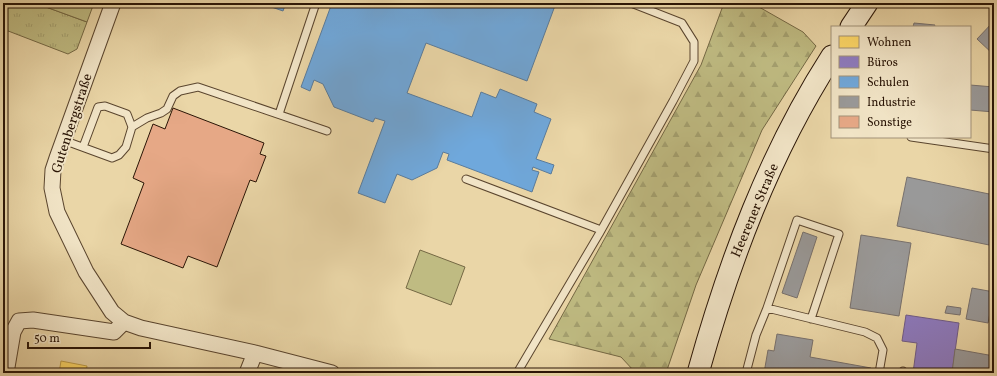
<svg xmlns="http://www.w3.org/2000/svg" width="997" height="376" font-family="Vollkorn,serif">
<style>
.grass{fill:url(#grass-tufts);stroke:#746844}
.forest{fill:url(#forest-firs);stroke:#746844}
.pitch{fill:#bfbb82;stroke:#746844}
.homes{fill:#ffd966;stroke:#bf9e49}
.offices{fill:#8e7cc3;stroke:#705d8a}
.schools{fill:#6fa8dc;stroke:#5a7c9c}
.industry{fill:#999;stroke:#78716d}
.building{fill:#e6a886;stroke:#2a1506}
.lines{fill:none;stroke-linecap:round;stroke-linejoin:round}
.service-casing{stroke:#5a452e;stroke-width:9}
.minor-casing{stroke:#5a452e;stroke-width:17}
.secondary-casing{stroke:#2a1506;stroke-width:23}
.service{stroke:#f1e4c6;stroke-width:7}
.minor{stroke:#f1e4c6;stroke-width:15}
.secondary{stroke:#f1e4c6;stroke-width:21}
.labels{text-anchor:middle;stroke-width:4;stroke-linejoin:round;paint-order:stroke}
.street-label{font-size:14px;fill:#2a1506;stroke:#f1e4c6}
</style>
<defs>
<pattern id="grass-tufts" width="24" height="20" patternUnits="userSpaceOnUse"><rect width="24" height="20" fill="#bfbb82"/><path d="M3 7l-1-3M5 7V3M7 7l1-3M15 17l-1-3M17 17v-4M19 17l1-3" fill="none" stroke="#a4a06f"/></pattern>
<pattern id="forest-firs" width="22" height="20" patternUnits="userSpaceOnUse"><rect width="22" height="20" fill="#bfbb82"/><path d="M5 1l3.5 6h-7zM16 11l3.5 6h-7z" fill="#a4a06f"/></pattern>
</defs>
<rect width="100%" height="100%" fill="#ead6a7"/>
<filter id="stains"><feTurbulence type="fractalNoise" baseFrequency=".005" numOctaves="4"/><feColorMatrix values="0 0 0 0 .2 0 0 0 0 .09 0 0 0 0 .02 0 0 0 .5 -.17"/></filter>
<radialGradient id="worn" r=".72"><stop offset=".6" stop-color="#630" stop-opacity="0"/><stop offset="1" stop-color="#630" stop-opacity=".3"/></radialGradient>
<!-- grass -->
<path class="grass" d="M 3,3 L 35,3 L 87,22 L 77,49 L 68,54 L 3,29 Z"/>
<!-- forest -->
<path class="forest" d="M 724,3 L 752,3 L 803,32 L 816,46 L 762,130 L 696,285 L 666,373 L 634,371 L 621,357 L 549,339 L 701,65 Z"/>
<!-- pitch -->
<path class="pitch" d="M 35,3 L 94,3 L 87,22 Z
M 420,250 L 465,267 L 451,305 L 406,288 Z"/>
<!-- homes -->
<path class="homes" d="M 61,361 L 87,366 L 86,373 L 59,373 Z"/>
<!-- offices -->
<path class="offices" d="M 906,315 L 959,323 L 952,373 L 913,373 L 917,343 L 902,341 Z"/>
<!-- schools -->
<path class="schools" d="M 260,3 L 286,3 L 283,11 Z
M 332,3 L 428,3 L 437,6 L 438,3 L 556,3 L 527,81 L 426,43 L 407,93 L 472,117 L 481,92 L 496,98 L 500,89 L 537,104 L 534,112 L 551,119 L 536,159 L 554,165 L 551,174 L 533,167 L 532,170 L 539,172 L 532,192 L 447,160 L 449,154 L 443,152 L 437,168 L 412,180 L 397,174 L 385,203 L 358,193 L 385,121 L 375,118 L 373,122 L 334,107 L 323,84 L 314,80 L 310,91 L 301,87 Z"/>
<!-- industry -->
<path class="industry" d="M 994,21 L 994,55 L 977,39 Z
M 914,23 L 935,25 L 934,27 L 913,27 Z
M 970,85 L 994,87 L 994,112 L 970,110 Z
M 907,177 L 994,195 L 994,246 L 897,226 Z
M 803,232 L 817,237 L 797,298 L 782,293 Z
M 861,235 L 911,243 L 899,316 L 850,308 Z
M 972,288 L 994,292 L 988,323 L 966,319 Z
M 947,306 L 961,308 L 960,315 L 945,313 Z
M 777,334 L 813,340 L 810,357 L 871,368 L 870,373 L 764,373 L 768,350 L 774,351 Z
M 955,349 L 994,356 L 994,373 L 952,373 Z"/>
<!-- building -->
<path class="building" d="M 173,108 L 264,143 L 260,154 L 266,156 L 256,182 L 250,180 L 217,267 L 188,256 L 183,268 L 121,244 L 144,183 L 133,178 L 153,124 L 165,129 Z"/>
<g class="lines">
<!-- service casing -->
<g class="service-casing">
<path id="service" d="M 279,114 L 316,3
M 132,127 L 147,118 L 161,113 L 167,109 L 173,96 L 180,91 L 198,87 L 327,131
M 911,137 L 994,149
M 63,140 L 112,158 L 119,155 L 126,147 L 132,127 L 127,114 L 105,106 L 98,107 L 83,147
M 466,179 L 601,230
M 767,308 L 797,220 L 839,234 L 811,319
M 517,373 L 599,234 L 673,101 L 694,61 L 694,42 L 682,23 L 631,3
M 746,373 L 756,335 L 767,308 L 865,332 L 877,338 L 883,350 L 879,373
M 903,373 L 903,371"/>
</g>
<!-- minor casing -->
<g class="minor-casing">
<path id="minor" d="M 113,3 L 57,158 L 53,170 L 52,188 L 57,212 L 86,272 L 112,312 L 124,322 L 141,328 L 255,353 L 332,373
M 6,373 L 13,332 L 19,321 L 33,320 L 114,332 L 124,322
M 247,373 L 255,353"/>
</g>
<!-- secondary casing -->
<g class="secondary-casing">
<path id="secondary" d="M 851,27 L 867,3
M 698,373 C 729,262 769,154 832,56"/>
</g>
<!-- service -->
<use href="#service" class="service"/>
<!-- minor -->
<use href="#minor" class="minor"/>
<!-- secondary -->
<use href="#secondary" class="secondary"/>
</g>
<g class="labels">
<!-- street labels -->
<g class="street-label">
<text transform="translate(71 123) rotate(-72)" y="5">Gutenbergstraße</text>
<text transform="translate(754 210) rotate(-67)" y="5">Heerener Straße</text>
</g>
</g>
<!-- margin -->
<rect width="997" height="376" fill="none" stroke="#ead6a7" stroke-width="16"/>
<rect x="4" y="4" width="989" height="368" fill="none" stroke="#2a1506" stroke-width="2"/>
<rect x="8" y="8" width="981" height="360" fill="none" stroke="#2a1506"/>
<!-- legend -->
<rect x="831" y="26" width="140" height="112" fill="#f1e4c6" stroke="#a19179"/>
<rect x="839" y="36" width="20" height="12" fill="#ffd966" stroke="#a19179"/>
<text x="867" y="46" font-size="12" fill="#2a1506">Wohnen</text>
<rect x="839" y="56" width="20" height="12" fill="#8e7cc3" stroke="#a19179"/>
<text x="867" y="66" font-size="12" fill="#2a1506">Büros</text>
<rect x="839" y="76" width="20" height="12" fill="#6fa8dc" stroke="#a19179"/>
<text x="867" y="86" font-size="12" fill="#2a1506">Schulen</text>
<rect x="839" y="96" width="20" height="12" fill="#999999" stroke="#a19179"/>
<text x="867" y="106" font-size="12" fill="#2a1506">Industrie</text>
<rect x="839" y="116" width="20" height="12" fill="#e6a886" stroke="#a19179"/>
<text x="867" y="126" font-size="12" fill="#2a1506">Sonstige</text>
<!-- scale -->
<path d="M28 342v6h122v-6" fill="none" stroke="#2a1506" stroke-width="2"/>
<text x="34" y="342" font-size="12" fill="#2a1506" stroke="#f1e4c6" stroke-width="3" paint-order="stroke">50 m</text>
<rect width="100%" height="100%" filter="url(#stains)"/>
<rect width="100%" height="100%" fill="url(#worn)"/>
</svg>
